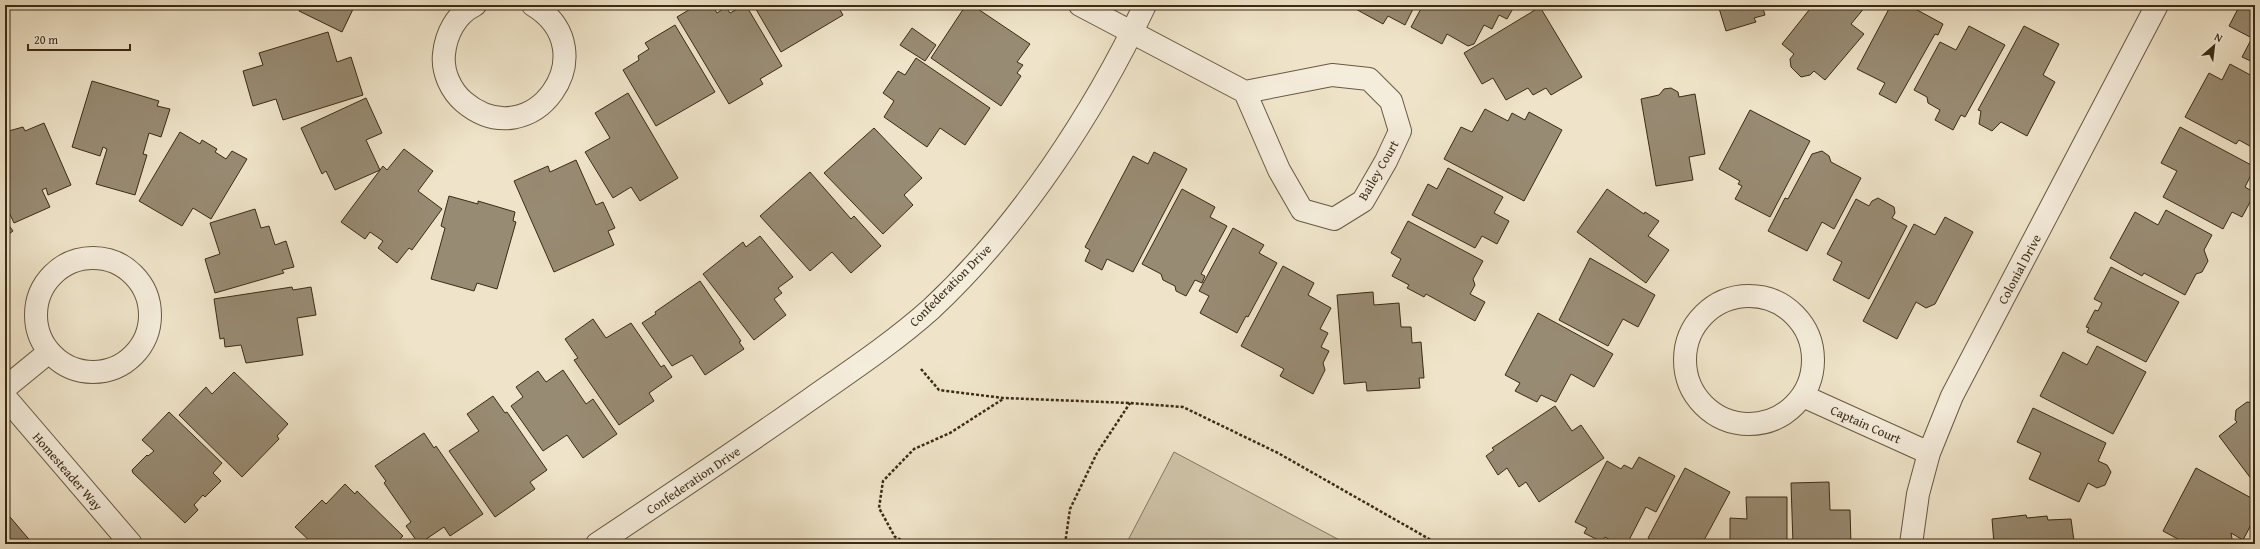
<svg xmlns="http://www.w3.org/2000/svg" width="2260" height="549" font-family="'Gentium Book Plus',serif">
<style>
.green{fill:#d0c5aa;stroke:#857860}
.building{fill:#988b73;stroke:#3a2b15}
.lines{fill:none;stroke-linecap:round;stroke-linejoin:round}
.minor-casing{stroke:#675942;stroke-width:24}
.tertiary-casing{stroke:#675942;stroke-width:24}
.path{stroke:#3a2b15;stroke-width:2.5;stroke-dasharray:3 2;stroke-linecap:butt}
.minor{stroke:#f5eddc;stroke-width:22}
.tertiary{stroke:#f5eddc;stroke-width:22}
.labels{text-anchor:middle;stroke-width:4;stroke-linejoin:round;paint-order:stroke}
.street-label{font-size:13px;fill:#3a2b15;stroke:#f5eddc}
</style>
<rect width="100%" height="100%" fill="#efe4c9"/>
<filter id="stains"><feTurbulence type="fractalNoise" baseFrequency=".005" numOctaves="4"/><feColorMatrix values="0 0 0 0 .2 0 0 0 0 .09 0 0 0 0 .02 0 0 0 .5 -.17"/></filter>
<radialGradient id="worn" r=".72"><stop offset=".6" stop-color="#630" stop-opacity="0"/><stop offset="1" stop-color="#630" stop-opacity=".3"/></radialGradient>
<!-- green -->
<path class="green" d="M 1174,452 L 1347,544 L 1126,544 Z"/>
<!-- building -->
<path class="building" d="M 302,5 L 355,5 L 342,32 L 299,11 Z
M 697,5 L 712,5 L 717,13 L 726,7 L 730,13 L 743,6 L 745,8 L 747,7 L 782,66 L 760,79 L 763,84 L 729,104 L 677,17 Z
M 756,5 L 837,5 L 843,15 L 781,52 L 754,6 Z
M 966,5 L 972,5 L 1030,44 L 1017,62 L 1023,65 L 1017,73 L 1021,76 L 1001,106 L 931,58 Z
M 1353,5 L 1415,5 L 1405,25 L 1388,16 L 1383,24 L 1352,7 Z
M 1423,5 L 1515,5 L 1507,19 L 1499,15 L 1492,29 L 1484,25 L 1474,44 L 1468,46 L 1447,34 L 1442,44 L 1411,27 Z
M 1718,5 L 1762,5 L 1765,15 L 1754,18 L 1756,22 L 1726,31 Z
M 1813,5 L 1863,5 L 1865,7 L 1851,24 L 1864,34 L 1825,80 L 1814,71 L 1810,75 L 1801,77 L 1791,67 L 1790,59 L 1794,54 L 1782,44 Z
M 1891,5 L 1908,5 L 1943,24 L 1938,35 L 1935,34 L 1896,103 L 1879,94 L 1885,83 L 1857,69 Z
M 2240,5 L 2255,5 L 2255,63 L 2242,57 L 2252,38 L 2229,26 Z
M 1540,7 L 1582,77 L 1551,95 L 1546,88 L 1533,95 L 1528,88 L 1506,100 L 1493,78 L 1482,84 L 1464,53 Z
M 675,25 L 715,92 L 656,126 L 623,70 L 639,60 L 638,56 L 649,49 L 645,43 Z
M 1969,26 L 2005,45 L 1965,117 L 1961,115 L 1953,130 L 1935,120 L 1940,110 L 1928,103 L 1927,97 L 1914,90 L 1940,42 L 1956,50 Z
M 2024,26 L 2059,44 L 2043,75 L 2055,82 L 2027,136 L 2001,122 L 1992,131 L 1979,124 L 1981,111 L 1978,110 Z
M 912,28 L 936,45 L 925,61 L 900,45 Z
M 328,32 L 337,62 L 351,57 L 363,95 L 283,120 L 276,99 L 253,106 L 243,71 L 263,65 L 259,53 Z
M 916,58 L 990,108 L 965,145 L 940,128 L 927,147 L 884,117 L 894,101 L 883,93 L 898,71 L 905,75 Z
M 2230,64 L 2254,77 L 2255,75 L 2255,149 L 2239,140 L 2236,144 L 2185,117 L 2209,73 L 2222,80 Z
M 92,81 L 159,101 L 157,106 L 170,109 L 161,137 L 149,133 L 143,154 L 147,155 L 135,195 L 96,184 L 107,149 L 103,147 L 100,156 L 72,147 Z
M 1671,88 L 1678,92 L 1679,97 L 1695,94 L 1705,154 L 1689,157 L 1693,180 L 1656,186 L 1641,99 L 1659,95 L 1664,89 Z
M 628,93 L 678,178 L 640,201 L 631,187 L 613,198 L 585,152 L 610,138 L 595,113 Z
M 366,98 L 382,133 L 366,140 L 380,170 L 335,190 L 326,171 L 322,174 L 301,128 Z
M 1485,109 L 1508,121 L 1512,113 L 1525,120 L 1529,112 L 1562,130 L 1524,201 L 1444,159 L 1461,127 L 1472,132 Z
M 1750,110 L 1810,141 L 1770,217 L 1735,199 L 1742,186 L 1738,184 L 1740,181 L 1719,169 Z
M 44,123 L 71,185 L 48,195 L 46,188 L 42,190 L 50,207 L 14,223 L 5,204 L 5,132 L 23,127 L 25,131 Z
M 2180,127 L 2255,167 L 2245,187 L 2255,193 L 2242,217 L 2232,212 L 2223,229 L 2163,197 L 2177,171 L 2161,163 Z
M 874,128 L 922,178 L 904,195 L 913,205 L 883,234 L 824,173 Z
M 180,132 L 200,144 L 202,140 L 217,149 L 215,152 L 226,159 L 232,151 L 247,159 L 211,219 L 193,208 L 182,226 L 139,201 Z
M 404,149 L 433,171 L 418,191 L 442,209 L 412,250 L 409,248 L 397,263 L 378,248 L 383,241 L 370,232 L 365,239 L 341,222 L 383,166 L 387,170 Z
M 1822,151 L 1829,156 L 1831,162 L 1861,178 L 1834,229 L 1822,222 L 1807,251 L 1768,231 L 1785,198 L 1788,199 L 1812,154 Z
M 1154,152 L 1187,169 L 1133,272 L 1107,259 L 1102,270 L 1085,261 L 1090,250 L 1085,247 L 1133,156 L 1148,164 Z
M 576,160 L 596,205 L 603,202 L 615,228 L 608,231 L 614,245 L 554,272 L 514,181 L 548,166 L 550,172 Z
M 1448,168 L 1503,197 L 1494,213 L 1509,221 L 1497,244 L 1482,236 L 1475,248 L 1412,215 L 1428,184 L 1437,189 Z
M 810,172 L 851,219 L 854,216 L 881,246 L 851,273 L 832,252 L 810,271 L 760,216 Z
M 1182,189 L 1215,207 L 1210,217 L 1227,226 L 1201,274 L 1205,276 L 1202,283 L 1195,280 L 1186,296 L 1176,291 L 1175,286 L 1163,280 L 1161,274 L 1142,264 Z
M 1607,189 L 1644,214 L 1645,212 L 1659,221 L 1648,236 L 1669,250 L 1646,283 L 1577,232 Z
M 449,196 L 478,204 L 478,201 L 515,212 L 513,221 L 516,222 L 497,289 L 477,283 L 474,291 L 431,279 L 445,228 L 441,226 Z
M 1878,198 L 1894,207 L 1895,213 L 1892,218 L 1907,226 L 1869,299 L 1833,280 L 1842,262 L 1827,254 L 1856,199 L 1869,206 L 1872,201 Z
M 255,209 L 261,228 L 269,226 L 275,245 L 286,241 L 294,267 L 282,270 L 284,273 L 215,293 L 205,259 L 220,254 L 210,223 Z
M 2166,210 L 2212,235 L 2204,250 L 2208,261 L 2202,272 L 2196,274 L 2185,295 L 2144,273 L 2142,276 L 2110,258 L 2135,212 L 2158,225 Z
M 1945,217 L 1973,232 L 1935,304 L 1926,308 L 1916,302 L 1897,339 L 1863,321 L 1914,224 L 1935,235 Z
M 5,220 L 13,231 L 5,237 Z
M 1408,221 L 1483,261 L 1473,279 L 1475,285 L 1470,294 L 1485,302 L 1475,321 L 1426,294 L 1424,297 L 1407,288 L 1409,285 L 1392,276 L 1401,259 L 1391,253 Z
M 1233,228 L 1264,245 L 1259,253 L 1277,263 L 1248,317 L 1246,316 L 1237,333 L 1200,313 L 1209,296 L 1199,291 Z
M 760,236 L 793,277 L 778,288 L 782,293 L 774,299 L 786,315 L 754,340 L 703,274 L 743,242 L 746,247 Z
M 1590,258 L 1655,295 L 1638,327 L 1623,319 L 1608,346 L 1559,320 Z
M 1283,266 L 1314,283 L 1308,295 L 1331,308 L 1320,329 L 1328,333 L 1321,347 L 1329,351 L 1323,363 L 1325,370 L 1313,394 L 1280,376 L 1284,369 L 1241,346 Z
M 2111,267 L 2179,302 L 2146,362 L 2087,332 L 2089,328 L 2086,327 L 2095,310 L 2098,311 L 2102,303 L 2094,299 Z
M 700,281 L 741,341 L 739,342 L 744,349 L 705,375 L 692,355 L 672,366 L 642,323 L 656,314 L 655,312 Z
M 292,287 L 293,290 L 311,287 L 316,315 L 297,318 L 303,355 L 246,363 L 241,345 L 225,347 L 224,338 L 220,339 L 214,299 Z
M 1373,292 L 1374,305 L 1399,303 L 1401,327 L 1411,327 L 1412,343 L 1421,342 L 1424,378 L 1419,378 L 1420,388 L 1367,391 L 1366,382 L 1344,384 L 1337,295 Z
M 1538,313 L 1613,354 L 1594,387 L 1571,374 L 1556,402 L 1541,395 L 1537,402 L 1515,391 L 1520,383 L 1505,375 Z
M 593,319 L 606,338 L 631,323 L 661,367 L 664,365 L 672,377 L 649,393 L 654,401 L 619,425 L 574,360 L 578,358 L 565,339 Z
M 2097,346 L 2146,372 L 2113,434 L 2040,396 L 2063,352 L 2087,365 Z
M 563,370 L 586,404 L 593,399 L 617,434 L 583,458 L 567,435 L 543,451 L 511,406 L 523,397 L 516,387 L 538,371 L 546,382 Z
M 234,372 L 288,424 L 277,436 L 279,439 L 242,477 L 179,415 L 206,387 L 212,394 Z
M 493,396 L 505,413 L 507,412 L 547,470 L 530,482 L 535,489 L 495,517 L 449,451 L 479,431 L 467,414 Z
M 2247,402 L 2255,403 L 2255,484 L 2219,436 L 2237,422 L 2235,420 L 2236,410 Z
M 1555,406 L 1572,431 L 1581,425 L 1604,458 L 1539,502 L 1526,482 L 1519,487 L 1507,468 L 1498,475 L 1486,456 L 1494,450 L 1492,448 Z
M 2033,408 L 2106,443 L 2098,461 L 2107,465 L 2111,472 L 2105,485 L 2097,488 L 2088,483 L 2079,502 L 2029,479 L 2041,453 L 2017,442 Z
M 169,412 L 222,463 L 213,473 L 221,481 L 205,497 L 203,495 L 194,505 L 198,510 L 185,523 L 133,473 L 132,470 L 147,455 L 148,456 L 154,451 L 142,440 Z
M 424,433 L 434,448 L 436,446 L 483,514 L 450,536 L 444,527 L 419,544 L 406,526 L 411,522 L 384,483 L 386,481 L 375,466 Z
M 1639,457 L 1675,476 L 1656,512 L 1646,507 L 1627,544 L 1617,544 L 1605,537 L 1602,542 L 1584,533 L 1587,528 L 1575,522 L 1607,461 L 1621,469 L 1624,465 L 1632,469 Z
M 1685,468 L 1730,492 L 1702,544 L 1660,544 L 1648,538 Z
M 2196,468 L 2255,500 L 2255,517 L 2243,540 L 2231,533 L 2233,544 L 2187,544 L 2163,531 Z
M 1829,482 L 1830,510 L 1850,510 L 1851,544 L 1793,544 L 1791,483 Z
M 345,484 L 355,494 L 357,491 L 403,536 L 395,544 L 313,544 L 295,527 L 322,500 L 326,504 Z
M 1746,497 L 1787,497 L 1787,544 L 1730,544 L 1730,518 L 1747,519 Z
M 2026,515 L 2027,518 L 2047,516 L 2048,520 L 2071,519 L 2074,541 L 2051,544 L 1994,544 L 1992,519 Z
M 10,517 L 33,544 L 5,544 L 5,521 Z"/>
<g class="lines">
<!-- minor casing -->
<g class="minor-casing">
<path id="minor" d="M 475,5 C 456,14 446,34 444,54 C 442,72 451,91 464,102 C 532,159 609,51 533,5
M 1080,5 L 1245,92 L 1332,75 L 1369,79 L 1391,101 L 1400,131 L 1386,161 L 1363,201 L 1334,219 L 1302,210 L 1279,170 L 1245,92
M36 315a57 57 0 1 1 114 0a57 57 0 1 1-114 0Z
M1685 360a64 64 0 1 1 128 0a64 64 0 1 1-128 0Z
M 5,388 L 49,352
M 1803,396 L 1929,453
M 5,397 L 131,544
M 1911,544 L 1918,494 L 1929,453 L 1952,396 L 2157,5"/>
</g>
<!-- tertiary casing -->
<g class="tertiary-casing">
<path id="tertiary" d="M 597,544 C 669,496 741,448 812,398 C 852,370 894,342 931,309 C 1019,227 1094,113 1145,5"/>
</g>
<!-- path -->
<path class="path" d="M 921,369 L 939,390 L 1003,398 L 1130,403 L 1183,407 L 1278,453 L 1438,544
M 910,544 L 895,537 L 879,508 L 883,481 L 914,449 L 950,433 L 1003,399
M 1065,544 L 1070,509 L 1097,453 L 1130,403"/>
<!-- minor -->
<use href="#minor" class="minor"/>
<!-- tertiary -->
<use href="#tertiary" class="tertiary"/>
</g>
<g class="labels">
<!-- street labels -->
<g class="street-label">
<text transform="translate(1378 170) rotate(-60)" y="5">Bailey Court</text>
<text transform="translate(2019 269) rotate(-62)" y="5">Colonial Drive</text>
<text transform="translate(950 285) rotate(-45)" y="5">Confederation Drive</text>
<text transform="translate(1866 424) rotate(24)" y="5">Captain Court</text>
<text transform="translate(68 471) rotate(49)" y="5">Homesteader Way</text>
<text transform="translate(693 480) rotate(-34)" y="5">Confederation Drive</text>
</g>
</g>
<!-- margin -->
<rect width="2260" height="549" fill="none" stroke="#efe4c9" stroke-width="20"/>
<rect x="6" y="6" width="2248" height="537" fill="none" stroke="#3a2b15" stroke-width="2"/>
<rect x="10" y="10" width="2240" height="529" fill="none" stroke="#3a2b15"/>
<!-- north arrow -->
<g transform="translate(2214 46) rotate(28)" stroke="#f5eddc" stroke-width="3" paint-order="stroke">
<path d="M0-3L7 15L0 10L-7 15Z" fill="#3a2b15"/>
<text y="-6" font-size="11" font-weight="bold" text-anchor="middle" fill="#3a2b15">N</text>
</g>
<!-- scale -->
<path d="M28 44v6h102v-6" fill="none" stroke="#3a2b15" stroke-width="2"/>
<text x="34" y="44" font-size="12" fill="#3a2b15" stroke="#f5eddc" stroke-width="3" paint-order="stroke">20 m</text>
<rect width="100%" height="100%" filter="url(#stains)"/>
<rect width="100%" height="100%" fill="url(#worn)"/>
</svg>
